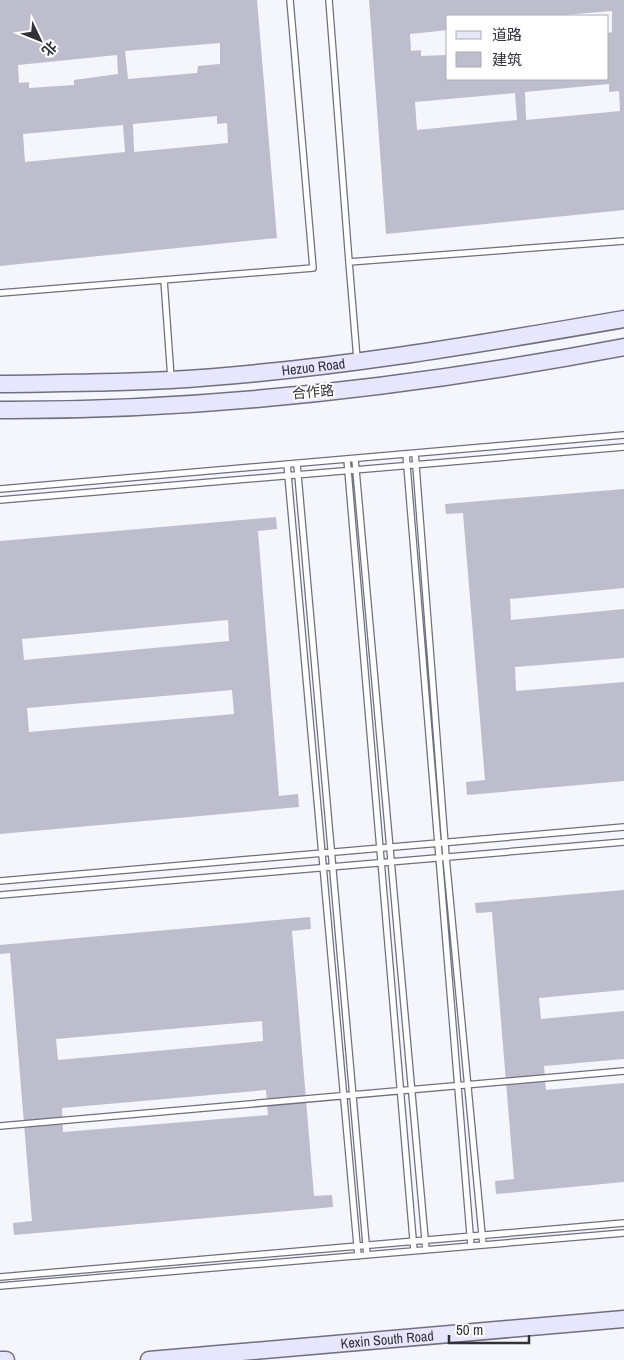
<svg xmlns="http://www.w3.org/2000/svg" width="624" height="1360" font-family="'Archivo Narrow','Noto Sans SC',sans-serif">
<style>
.building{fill:#bdbdce;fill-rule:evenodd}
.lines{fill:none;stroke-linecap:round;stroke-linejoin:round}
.service-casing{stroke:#6f6f7f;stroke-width:8}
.secondary-casing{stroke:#6f6f7f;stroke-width:19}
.service{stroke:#fff;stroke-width:5.5}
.secondary{stroke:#e7e6fc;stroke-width:16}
.labels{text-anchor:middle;stroke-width:4;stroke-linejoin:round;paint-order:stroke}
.street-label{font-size:14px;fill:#313138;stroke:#fff}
</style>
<rect width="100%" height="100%" fill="#f5f5fc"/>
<!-- building -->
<path class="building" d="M 0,0 L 257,0 L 277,238 L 0,266 ZM 220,43 L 220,64 L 198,66 L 197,73 L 128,79 L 125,51 ZM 117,55 L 118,74 L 74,80 L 74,85 L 29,88 L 29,82 L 19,83 L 18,65 ZM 217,116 L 217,124 L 227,123 L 228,143 L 134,152 L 133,124 ZM 123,125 L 125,152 L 25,162 L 23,134 Z
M 369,0 L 624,0 L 624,210 L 386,234 ZM 612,11 L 612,32 L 608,33 L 608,79 L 448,79 L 448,55 L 421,56 L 421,50 L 411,51 L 410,34 L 448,30 L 448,16 L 552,16 ZM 609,84 L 609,92 L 619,91 L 620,111 L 526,120 L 525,92 ZM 515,93 L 517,120 L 417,130 L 415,102 Z
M 624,489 L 624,588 L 510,599 L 511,620 L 624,609 L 624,658 L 515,667 L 516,691 L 624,682 L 624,781 L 467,795 L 466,782 L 485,780 L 463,513 L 446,514 L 445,504 Z
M 276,517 L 277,529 L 258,531 L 279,796 L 298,794 L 299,807 L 0,834 L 0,541 ZM 228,620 L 229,641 L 24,660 L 22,639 ZM 232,690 L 234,714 L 29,732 L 27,708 Z
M 624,890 L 624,990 L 539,998 L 541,1019 L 624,1011 L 624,1059 L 544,1066 L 546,1090 L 624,1083 L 624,1182 L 496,1194 L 495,1181 L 514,1179 L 492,912 L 476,913 L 475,903 Z
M 310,917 L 311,929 L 292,931 L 314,1196 L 332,1195 L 333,1207 L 14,1235 L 13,1223 L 32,1221 L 10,953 L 0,954 L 0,945 ZM 262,1021 L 263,1041 L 58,1060 L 56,1039 ZM 266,1090 L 268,1115 L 63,1132 L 62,1108 Z"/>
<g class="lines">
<!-- service casing -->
<g class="service-casing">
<path id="service" d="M 329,0 L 349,262 L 624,241
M 349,262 L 357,359
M 164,280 L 171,378
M 0,293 L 313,268 L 290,0
M 415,453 L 446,857 L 483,1245
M 406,454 L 471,1246
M 347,459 L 414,1251
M 355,459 L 426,1250
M 287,464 L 358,1256
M 297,464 L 367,1255
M 0,489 L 624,435
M 0,500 L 624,447
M 0,881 L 624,827
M 0,895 L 624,842
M 0,1126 L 624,1071
M 0,1277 L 624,1223
M 0,1286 L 624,1233"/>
</g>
<!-- secondary casing -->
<g class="secondary-casing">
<g id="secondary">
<path id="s1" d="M 0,384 C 57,383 114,383 170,380 C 323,371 474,345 624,319"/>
<path d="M 0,410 C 209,411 419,386 624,347"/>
<path d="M 0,1360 L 6,1360"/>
<path id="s2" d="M 149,1360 L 624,1319"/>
</g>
</g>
<!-- service -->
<use href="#service" class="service"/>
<!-- secondary -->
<use href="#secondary" class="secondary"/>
</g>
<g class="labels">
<!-- street labels -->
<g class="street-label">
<text dy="5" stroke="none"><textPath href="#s1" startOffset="314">Hezuo Road</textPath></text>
<text transform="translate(313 392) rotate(-5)" y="5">合作路</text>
<text dy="5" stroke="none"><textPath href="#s2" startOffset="239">Kexin South Road</textPath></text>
</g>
</g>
<!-- legend -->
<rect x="446" y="15" width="162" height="65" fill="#ffffff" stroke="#adadaf"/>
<rect x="456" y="31" width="25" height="8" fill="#e7e6fc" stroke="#adadaf"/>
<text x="492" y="40" font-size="15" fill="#313138">道路</text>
<rect x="456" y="52" width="25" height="15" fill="#bdbdce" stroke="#adadaf"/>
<text x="492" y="65" font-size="15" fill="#313138">建筑</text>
<!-- north arrow -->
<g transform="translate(40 40) rotate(133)" stroke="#ffffff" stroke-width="4" paint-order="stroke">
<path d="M0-4L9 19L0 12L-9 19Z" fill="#313138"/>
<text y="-8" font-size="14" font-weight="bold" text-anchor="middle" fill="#313138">北</text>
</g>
<!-- scale -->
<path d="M449 1335v8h80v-8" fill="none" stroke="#313138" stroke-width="2.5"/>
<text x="456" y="1335" font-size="15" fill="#313138" stroke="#ffffff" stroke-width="4" paint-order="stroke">50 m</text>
</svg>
